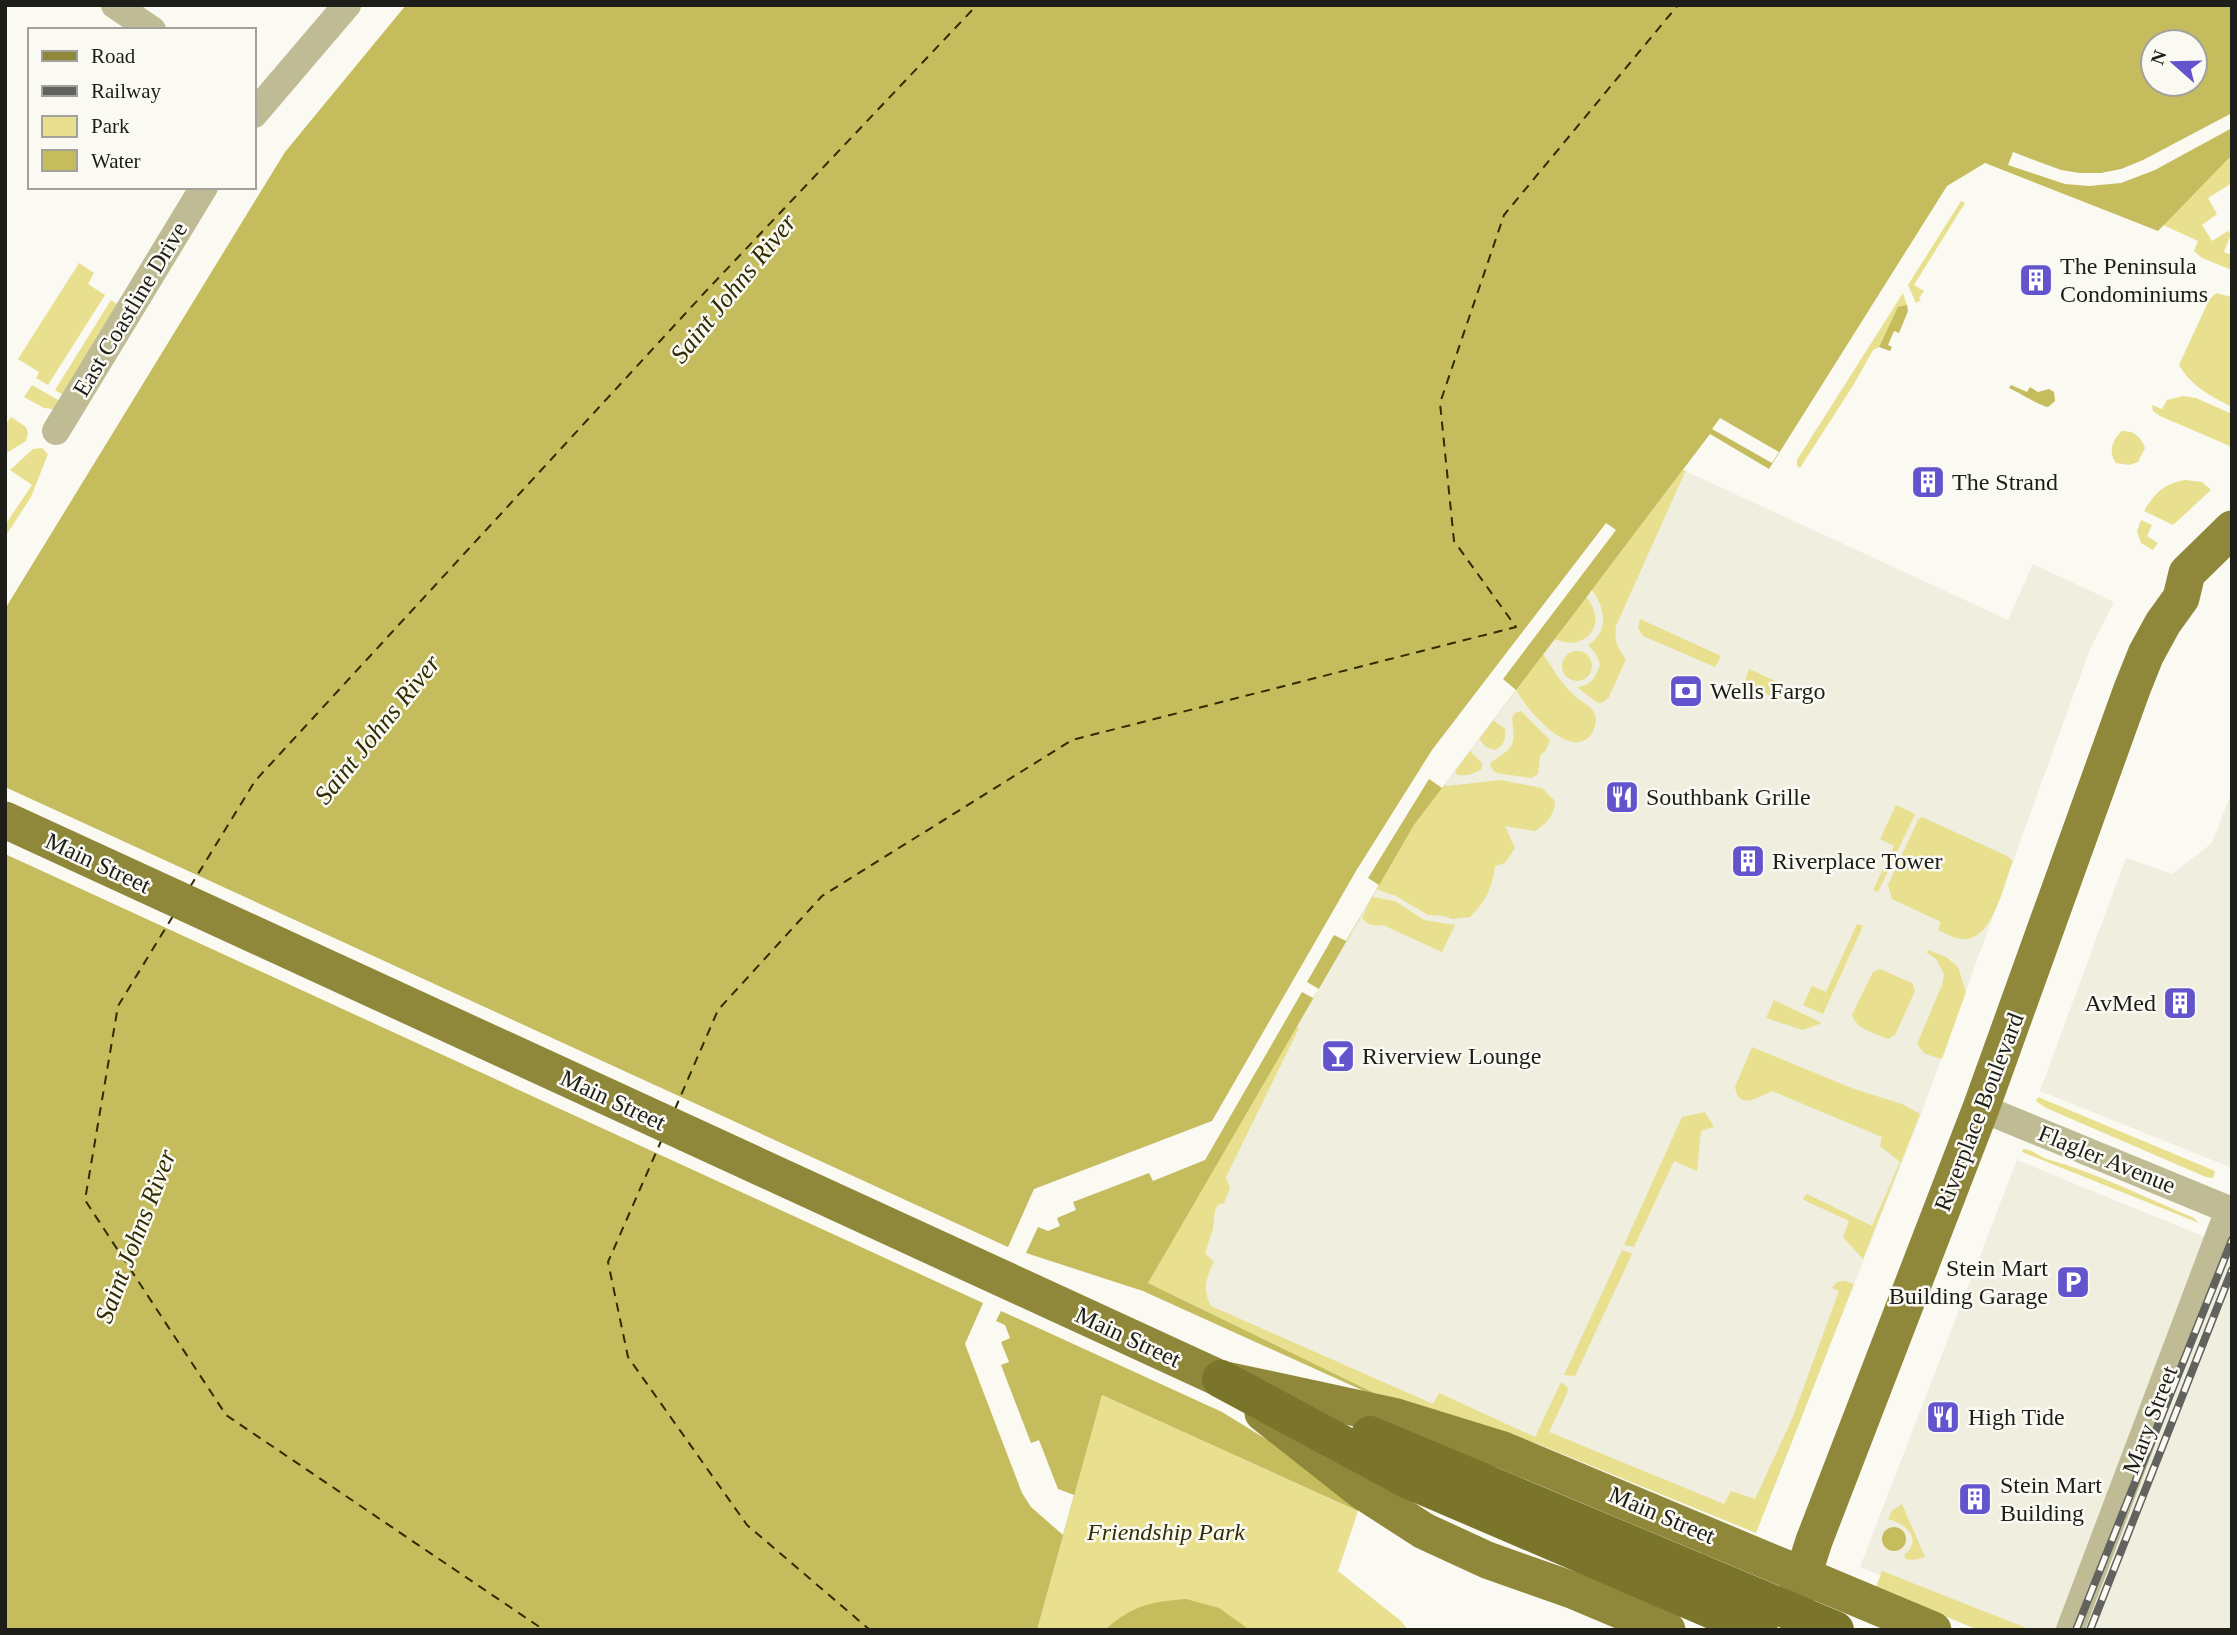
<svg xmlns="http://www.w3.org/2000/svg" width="2237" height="1635" font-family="Georgia,serif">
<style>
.built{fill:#efeedf}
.green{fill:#e8e08e}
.water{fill:#c5bc5d;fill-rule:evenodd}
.pier{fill:#faf9f2}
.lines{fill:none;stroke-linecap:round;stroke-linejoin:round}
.ferry{stroke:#302c02;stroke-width:2;stroke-dasharray:9 7;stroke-linecap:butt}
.minor{stroke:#bfbc95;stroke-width:28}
.major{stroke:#8f873a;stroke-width:37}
.highway{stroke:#7b742b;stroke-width:38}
.rail-casing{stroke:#62625e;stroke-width:8}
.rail{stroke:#faf9f2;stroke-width:5;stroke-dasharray:16;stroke-linecap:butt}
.highway-bridge{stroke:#7b742b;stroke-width:38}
.labels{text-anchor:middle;stroke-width:5;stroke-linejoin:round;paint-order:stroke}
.poi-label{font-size:24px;fill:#1d1d1a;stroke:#faf9f2;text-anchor:start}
.street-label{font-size:24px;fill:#1d1d1a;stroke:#faf9f2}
.park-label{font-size:24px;font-style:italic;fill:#322e04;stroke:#faf9f2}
.water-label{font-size:26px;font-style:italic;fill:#302c02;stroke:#faf9f2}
</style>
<rect width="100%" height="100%" fill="#faf9f2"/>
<!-- built -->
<path class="built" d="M 1683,470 L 2008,620 L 2033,564 L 2114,602 L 2090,649 L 1920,1117 L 1756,1533 L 1538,1444 L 1420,1409 L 1148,1283 L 1414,825 Z
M 2232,791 L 2232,1168 L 2040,1091 L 2126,858 L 2172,874 L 2212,843 Z
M 2017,1160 L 2232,1248 L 2232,1630 L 2011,1630 L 1860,1567 Z"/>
<!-- green -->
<path class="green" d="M 2232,155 L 2232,183 L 2208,198 L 2217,214 L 2202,225 L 2212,241 L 2228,231 L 2231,234 L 2224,252 L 2232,255 L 2232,270 L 2202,258 L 2194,251 L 2198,241 L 2163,225 Z
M 1961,201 L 1965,203 L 1914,285 L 1924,291 L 1919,298 L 1921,300 L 1916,303 L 1908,285 Z
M 79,263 L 94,273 L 88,284 L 105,295 L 48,385 L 36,378 L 39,372 L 18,359 Z
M 1903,293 L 1907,305 L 1898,308 L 1879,347 L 1873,350 L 1854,384 L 1800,468 L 1797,466 L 1797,460 Z
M 2216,293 L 2232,297 L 2232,407 C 2209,395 2192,387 2179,365 L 2209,300 Z
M 111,300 L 119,305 L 63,395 L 55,390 Z
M 32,385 L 60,401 L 53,409 L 44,408 L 24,397 Z
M 2183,396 L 2196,398 L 2232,414 L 2232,447 L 2160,416 L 2153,411 L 2152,405 L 2162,409 L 2167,400 Z
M 11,417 L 26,427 L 28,433 L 26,441 L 5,454 L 5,425 Z
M 2122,431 C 2135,431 2141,437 2145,448 L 2138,462 L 2129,465 L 2116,463 C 2108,452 2112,440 2122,431 Z
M 42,448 L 48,454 L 31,497 L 5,537 L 5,525 L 32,485 L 10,470 L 33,449 Z
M 1683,470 L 1686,471 L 1684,474 L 1616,626 C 1614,640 1617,648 1626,659 L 1609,697 L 1602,703 L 1598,703 L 1577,687 C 1591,686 1596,677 1600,664 L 1596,654 L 1588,645 C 1610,631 1605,608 1592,590 Z
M 2185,480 L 2202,482 L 2211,490 L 2173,525 L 2144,511 C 2155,493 2163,484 2185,480 Z
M 2141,520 L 2152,525 L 2147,536 L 2158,543 L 2153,550 L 2141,543 L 2137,531 Z
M 1586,597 C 1609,623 1586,653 1555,639 Z
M 1640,619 L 1721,656 L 1715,667 L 1643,636 L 1638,628 Z
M1562 666a15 15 0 1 1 30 0a15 15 0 1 1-30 0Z
M 1543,654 C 1553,669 1562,685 1576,697 C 1582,702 1593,707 1595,715 C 1597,722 1594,731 1590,736 C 1568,760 1525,707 1516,690 Z
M 1749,669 L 1786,686 L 1780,700 L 1744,683 Z
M 1521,711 L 1550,740 L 1546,750 L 1540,756 L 1538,774 L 1531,778 L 1496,773 L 1490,766 L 1491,762 C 1516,747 1515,744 1512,718 L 1515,713 Z
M 1493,720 L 1505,729 C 1506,740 1504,745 1495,750 L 1486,747 L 1479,739 Z
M 1470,751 L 1482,763 L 1482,768 C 1476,774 1464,777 1456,774 L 1455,771 Z
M 1500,780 L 1542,788 L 1555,801 C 1554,816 1547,823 1535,831 L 1505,826 L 1515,848 L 1505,863 L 1495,866 C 1492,888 1486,901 1470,917 L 1452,919 L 1444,916 L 1428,915 L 1396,896 L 1376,889 L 1414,825 L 1444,784 L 1447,786 Z
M 1896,805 L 1915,814 L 1878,892 L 1873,890 L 1894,846 L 1880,839 Z
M 1922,817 L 2007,856 L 2013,861 C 2004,883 1993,941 1963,939 C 1955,939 1946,934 1938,930 L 1941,922 L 1892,899 L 1888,885 L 1918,820 Z
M 1372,897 L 1395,901 L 1424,920 L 1455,925 L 1442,952 L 1383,925 C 1374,927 1368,925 1362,918 Z
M 1857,924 L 1863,926 L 1823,1014 L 1803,1005 L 1812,986 L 1826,992 Z
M 1928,950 L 1946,957 L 1958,967 L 1966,992 L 1942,1059 L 1925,1054 L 1917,1044 L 1942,985 L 1944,974 L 1936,959 L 1927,953 Z
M 1880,969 L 1912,983 L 1915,991 L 1895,1035 L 1888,1039 C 1875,1033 1857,1030 1852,1015 L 1873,972 Z
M 1774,1000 L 1822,1023 L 1803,1030 L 1766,1018 Z
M 1296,1027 L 1299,1028 L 1226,1177 L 1230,1188 L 1224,1203 L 1218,1205 L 1215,1210 L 1213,1229 L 1205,1253 L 1214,1262 C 1206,1278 1202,1289 1211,1306 L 1433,1404 L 1439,1393 L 1535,1437 L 1561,1382 L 1567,1387 L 1568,1391 L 1549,1432 L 1724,1504 L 1731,1491 L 1755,1499 L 1792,1419 L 1839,1291 L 1832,1288 L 1837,1282 L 1844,1281 L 1854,1284 L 1756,1533 L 1538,1444 L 1401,1406 L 1148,1283 Z
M 1752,1047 L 1854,1089 L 1902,1104 L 1920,1114 L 1863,1259 L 1843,1237 L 1849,1221 L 1804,1200 L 1803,1198 L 1807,1194 L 1872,1226 L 1900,1162 L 1880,1146 L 1882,1137 L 1772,1091 C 1758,1097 1739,1111 1735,1087 Z
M 2038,1097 L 2215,1171 L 2213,1178 L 2206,1177 L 2046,1108 L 2036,1101 Z
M 1705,1112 L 1714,1127 L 1701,1131 L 1697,1171 L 1674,1161 L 1634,1247 L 1624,1245 L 1682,1117 Z
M 2023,1149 C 2034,1150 2038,1156 2047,1159 C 2097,1173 2146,1198 2194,1218 L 2199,1223 L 2022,1152 Z
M 1622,1250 L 1632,1254 L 1575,1376 L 1564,1375 Z
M 1102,1395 L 1358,1511 L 1338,1571 L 1401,1621 L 1408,1630 L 1037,1630 Z
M 1902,1504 L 1925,1557 L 1913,1560 L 1906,1559 L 1904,1555 C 1924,1539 1905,1523 1888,1519 L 1892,1511 Z
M 1882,1571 L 2029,1629 L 1978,1630 L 1876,1587 Z"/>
<!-- water -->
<path class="water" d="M 406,5 L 2232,5 L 2232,155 L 2158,231 L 1985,163 L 1947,186 L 1769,469 L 1710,434 L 1414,825 L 1148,1283 L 1401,1406 L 1358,1511 L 1102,1395 L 1037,1630 L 5,1630 L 5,609 L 285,152 ZM 2153,42 L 2195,42 L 2195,84 L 2153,84 Z
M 1907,305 L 1908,311 L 1899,333 L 1894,331 L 1888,345 L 1892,347 L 1890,351 L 1879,347 L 1898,307 Z
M 2011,385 L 2027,392 L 2030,387 L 2038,392 L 2049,389 L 2054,392 L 2055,401 L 2048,407 C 2040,406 2020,393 2009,388 Z
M1882 1539a12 12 0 1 1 24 0a12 12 0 1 1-24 0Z
M 1186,1599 L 1219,1608 L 1250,1630 L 1105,1630 C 1133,1605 1150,1602 1186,1599 Z"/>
<!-- pier -->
<path class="pier" d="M 2232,113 L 2232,128 L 2155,170 L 2121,183 L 2089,186 L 2065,184 L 2008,165 L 2013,152 L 2061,170 L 2080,173 L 2101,173 L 2121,169 L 2143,160 Z
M 1720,418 L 1779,452 L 1772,463 L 1712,429 Z
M 1606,523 L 1616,530 L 1503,679 L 1516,690 L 1442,788 L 1429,779 L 1368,878 L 1379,885 L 1346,941 L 1334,935 L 1307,982 L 1319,989 L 1313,998 L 1302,992 L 1205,1160 L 1153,1181 L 1149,1173 L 1073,1202 L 1076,1210 L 1057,1218 L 1060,1226 L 1048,1231 L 1038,1227 L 1026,1253 L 1143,1291 L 1366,1392 L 1362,1511 L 1284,1450 L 1222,1412 L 1001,1311 L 996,1321 L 1005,1325 L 1010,1338 L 1001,1342 L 1009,1362 L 1001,1365 L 1031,1443 L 1039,1440 L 1058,1489 L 1074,1495 L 1063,1535 L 1031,1507 L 1022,1493 L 965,1344 L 983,1303 L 5,854 L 5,787 L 1008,1247 L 1034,1189 L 1212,1121 L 1356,871 L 1432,750 Z"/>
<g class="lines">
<!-- ferry -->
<path class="ferry" d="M 190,887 L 255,781 L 707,290 L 977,5
M 173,916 L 118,1006 L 85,1200 L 226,1415 L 544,1630
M 675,1109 L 718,1010 L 822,896 L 1072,740 L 1516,627 L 1454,541 L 1440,403 L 1504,215 L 1678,5
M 662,1139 L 608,1262 L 628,1357 L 747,1525 L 870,1630"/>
<!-- minor -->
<path class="minor" d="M 115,5 L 152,30
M 254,114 L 347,5
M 56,431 L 204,187
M 1981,1108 L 2232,1211
M 2070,1630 L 2229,1210"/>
<!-- major -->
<path class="major" d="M 5,820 L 1221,1379 L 1393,1416 L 1503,1450 L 1933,1630
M 1263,1413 L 1362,1491 L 1424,1531 L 1487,1560 L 1572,1590 L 1667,1630
M 1796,1597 L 1814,1541 L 1981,1108 L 2132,689 L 2146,654 L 2163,623 L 2181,598 L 2187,573 L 2232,529"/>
<!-- highway -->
<path class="highway" d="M 1221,1379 L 1407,1479 L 1759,1630
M 1370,1435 L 1697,1572"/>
<!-- rail casing -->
<g class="rail-casing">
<path id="rail" d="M 2076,1630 L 2232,1240
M 2090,1630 L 2232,1270"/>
</g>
<!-- rail -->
<use href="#rail" class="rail"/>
<!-- highway-bridge -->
<path class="highway-bridge" d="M 1697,1572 L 1835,1630"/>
</g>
<!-- icons -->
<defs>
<g id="building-square" transform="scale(1.75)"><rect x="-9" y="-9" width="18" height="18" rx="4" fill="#6354cd" stroke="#faf9f2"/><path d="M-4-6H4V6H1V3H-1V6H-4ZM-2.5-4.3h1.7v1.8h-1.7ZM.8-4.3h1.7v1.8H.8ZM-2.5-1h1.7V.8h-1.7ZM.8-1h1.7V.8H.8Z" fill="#fff"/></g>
<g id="bank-square" transform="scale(1.75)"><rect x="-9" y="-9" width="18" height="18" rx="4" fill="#6354cd" stroke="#faf9f2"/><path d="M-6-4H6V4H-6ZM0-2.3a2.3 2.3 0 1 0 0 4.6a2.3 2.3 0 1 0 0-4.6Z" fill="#fff"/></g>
<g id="restaurant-square" transform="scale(1.75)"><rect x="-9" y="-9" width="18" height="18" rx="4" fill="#6354cd" stroke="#faf9f2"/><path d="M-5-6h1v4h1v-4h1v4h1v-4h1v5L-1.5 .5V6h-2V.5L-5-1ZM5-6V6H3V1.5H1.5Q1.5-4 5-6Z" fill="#fff"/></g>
<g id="bar-square" transform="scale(1.75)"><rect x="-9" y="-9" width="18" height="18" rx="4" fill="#6354cd" stroke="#faf9f2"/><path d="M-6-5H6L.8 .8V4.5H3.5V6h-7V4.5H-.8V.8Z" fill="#fff"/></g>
<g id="parking-square" transform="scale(1.75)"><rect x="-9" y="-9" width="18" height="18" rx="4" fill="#6354cd" stroke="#faf9f2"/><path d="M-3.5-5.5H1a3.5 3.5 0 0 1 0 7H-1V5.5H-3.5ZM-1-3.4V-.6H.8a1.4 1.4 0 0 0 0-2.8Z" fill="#fff"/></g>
</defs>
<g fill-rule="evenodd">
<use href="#building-square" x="2036" y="280"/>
<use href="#building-square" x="1928" y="482"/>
<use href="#bank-square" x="1686" y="691"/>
<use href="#restaurant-square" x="1622" y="797"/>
<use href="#building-square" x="1748" y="861"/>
<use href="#building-square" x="2180" y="1003"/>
<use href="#bar-square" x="1338" y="1056"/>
<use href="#parking-square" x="2073" y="1282"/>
<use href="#restaurant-square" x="1943" y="1417"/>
<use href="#building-square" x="1975" y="1499"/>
</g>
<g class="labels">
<!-- poi labels -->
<g class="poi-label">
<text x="2060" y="274">The Peninsula<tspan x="2060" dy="28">Condominiums</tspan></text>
<text x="1952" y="490">The Strand</text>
<text x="1710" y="699">Wells Fargo</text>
<text x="1646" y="805">Southbank Grille</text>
<text x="1772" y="869">Riverplace Tower</text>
<text x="2156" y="1011" text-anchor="end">AvMed</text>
<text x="1362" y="1064">Riverview Lounge</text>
<text x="2048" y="1276" text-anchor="end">Stein Mart<tspan x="2048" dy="28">Building Garage</tspan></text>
<text x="1968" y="1425">High Tide</text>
<text x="2000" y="1493">Stein Mart<tspan x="2000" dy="28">Building</tspan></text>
</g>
<!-- street labels -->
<g class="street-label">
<text transform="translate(130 309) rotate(-59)" y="8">East Coastline Drive</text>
<text transform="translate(98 863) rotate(25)" y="8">Main Street</text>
<text transform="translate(613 1100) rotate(25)" y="8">Main Street</text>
<text transform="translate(1979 1112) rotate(-69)" y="8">Riverplace Boulevard</text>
<text transform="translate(2107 1159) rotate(22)" y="8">Flagler Avenue</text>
<text transform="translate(1128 1337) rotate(25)" y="8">Main Street</text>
<text transform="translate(2150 1420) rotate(-69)" y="8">Mary Street</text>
<text transform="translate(1662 1515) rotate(23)" y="8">Main Street</text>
</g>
<!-- park labels -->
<g class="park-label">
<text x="1166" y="1540">Friendship Park</text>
</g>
<!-- water labels -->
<g class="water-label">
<text transform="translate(733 288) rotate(-51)" y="9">Saint Johns River</text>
<text transform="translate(377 729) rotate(-51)" y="9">Saint Johns River</text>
<text transform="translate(135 1236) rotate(-69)" y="9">Saint Johns River</text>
</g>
</g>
<!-- border -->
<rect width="2237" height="1635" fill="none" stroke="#1d1d1a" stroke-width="14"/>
<!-- legend -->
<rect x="28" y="28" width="228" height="161" fill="#faf9f2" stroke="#a2a19c" stroke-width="2"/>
<rect x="42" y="51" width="35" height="10" fill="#8f873a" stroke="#a2a19c" stroke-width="2"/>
<text x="91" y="63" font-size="21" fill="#1d1d1a">Road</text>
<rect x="42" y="86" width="35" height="10" fill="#62625e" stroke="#a2a19c" stroke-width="2"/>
<text x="91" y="98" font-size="21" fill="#1d1d1a">Railway</text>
<rect x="42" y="116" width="35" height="21" fill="#e8e08e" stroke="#a2a19c" stroke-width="2"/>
<text x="91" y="133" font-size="21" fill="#1d1d1a">Park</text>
<rect x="42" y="150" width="35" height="21" fill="#c5bc5d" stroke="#a2a19c" stroke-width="2"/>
<text x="91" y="168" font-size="21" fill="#1d1d1a">Water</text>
<!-- north arrow -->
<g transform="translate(2174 63) rotate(290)"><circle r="33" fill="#faf9f2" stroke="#a2a19c" stroke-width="2"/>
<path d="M0-5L12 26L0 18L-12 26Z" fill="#6354cd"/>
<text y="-10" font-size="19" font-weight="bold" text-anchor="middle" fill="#1d1d1a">N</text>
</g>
</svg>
